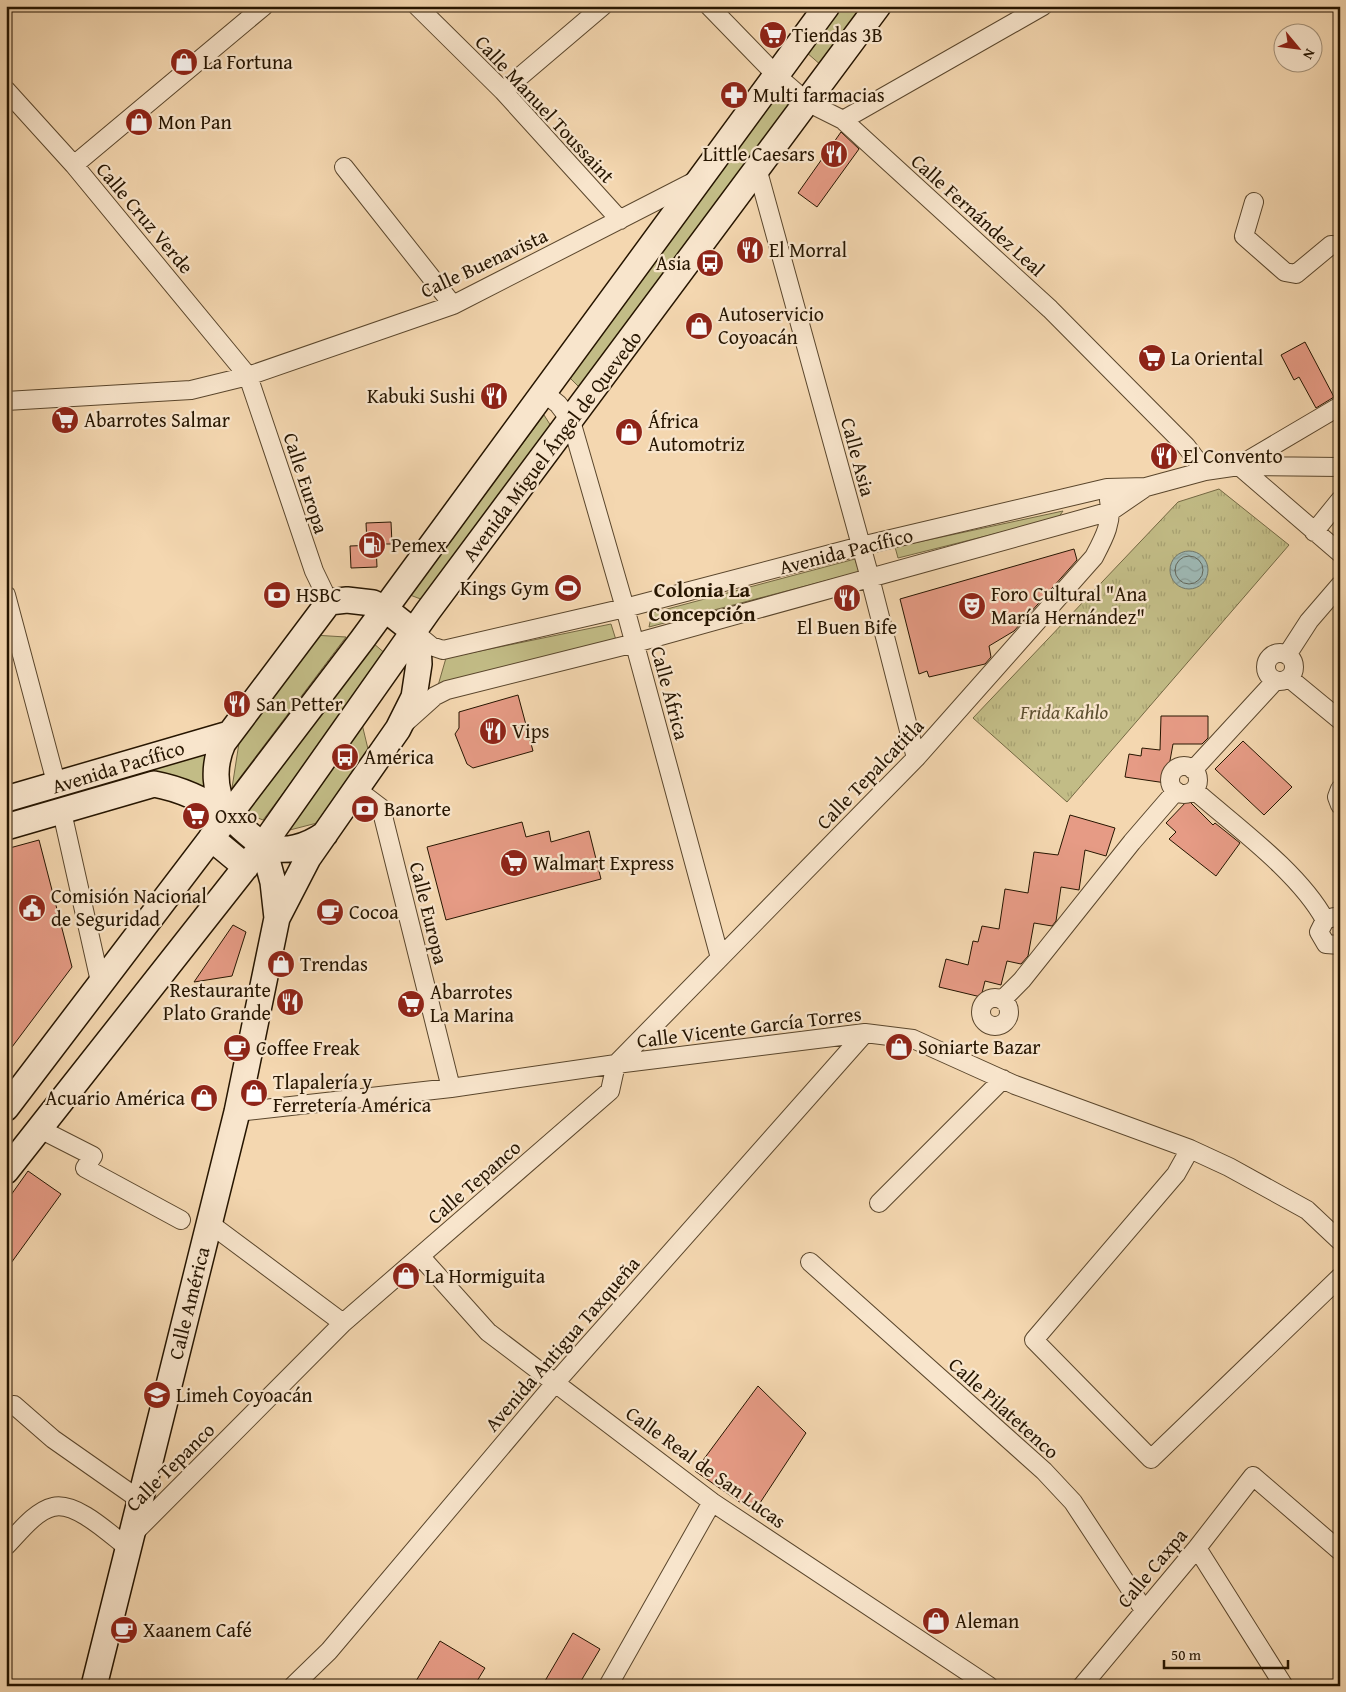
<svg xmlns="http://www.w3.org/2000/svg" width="1346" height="1692" font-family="'Gentium Book Plus',serif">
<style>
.grass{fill:#c2bc86;stroke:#746843}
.park{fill:url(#park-tufts);stroke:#746843}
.water{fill:url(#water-waves);stroke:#6e776c}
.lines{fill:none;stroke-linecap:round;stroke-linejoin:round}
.shore{stroke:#62665a;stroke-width:1}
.building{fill:#e69b85;stroke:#261500}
.street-casing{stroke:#5a462c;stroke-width:20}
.secondary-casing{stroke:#261500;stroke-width:28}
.street{stroke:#f8e5cc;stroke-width:18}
.secondary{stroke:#f8e5cc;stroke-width:25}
.labels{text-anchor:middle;stroke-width:4.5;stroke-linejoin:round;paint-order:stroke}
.poi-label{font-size:20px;fill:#261500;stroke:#f8e5cc;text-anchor:start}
.street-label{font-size:20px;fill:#261500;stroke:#f8e5cc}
.park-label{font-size:20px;font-style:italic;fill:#5d4f2f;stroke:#f8e5cc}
.neighbourhood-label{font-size:21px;font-weight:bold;fill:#261500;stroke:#f8e5cc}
</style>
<defs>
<pattern id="park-tufts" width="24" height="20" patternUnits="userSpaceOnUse" patternTransform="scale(1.25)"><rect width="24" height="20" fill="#c2bc86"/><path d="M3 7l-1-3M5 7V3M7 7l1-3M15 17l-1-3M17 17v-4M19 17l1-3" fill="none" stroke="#a7a172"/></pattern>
<pattern id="water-waves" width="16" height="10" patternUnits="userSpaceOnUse" patternTransform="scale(1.25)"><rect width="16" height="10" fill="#9eb8b4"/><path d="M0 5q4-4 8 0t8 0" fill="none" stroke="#889d99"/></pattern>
</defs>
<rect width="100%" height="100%" fill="#f4d7b0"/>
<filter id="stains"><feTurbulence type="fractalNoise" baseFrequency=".004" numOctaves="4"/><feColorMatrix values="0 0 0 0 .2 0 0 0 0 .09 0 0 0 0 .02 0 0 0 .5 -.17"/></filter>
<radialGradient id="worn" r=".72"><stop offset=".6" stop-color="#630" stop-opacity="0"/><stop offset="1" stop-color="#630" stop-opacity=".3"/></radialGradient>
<!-- grass -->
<path class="grass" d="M 839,6 L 867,6 L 822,66 L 806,52 Z
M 776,91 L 791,105 L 581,389 L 566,374 Z
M 544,415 L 551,426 L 426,601 L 410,595 Z
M 1063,511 L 1058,518 L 898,558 L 895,547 Z
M 855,559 L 859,572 L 649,627 L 652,613 Z
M 611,624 L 616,640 L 437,689 L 446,658 Z
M 313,635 L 346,637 L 232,788 L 241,730 Z
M 373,643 L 387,655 L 263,820 L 245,813 Z
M 362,724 L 368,749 L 317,823 L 282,832 Z
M 213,748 L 210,795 L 169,775 L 6,817 L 6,806 Z"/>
<!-- park -->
<path class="park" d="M 1219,489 L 1289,545 L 1067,802 L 973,718 L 1178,502 Z"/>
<!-- water -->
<path class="water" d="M1170 570a19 19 0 1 1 38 0a19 19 0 1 1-38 0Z"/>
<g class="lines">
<!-- shore -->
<path class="shore" d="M1175 570a14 14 0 1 1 28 0a14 14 0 1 1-28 0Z"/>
</g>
<!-- building -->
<path class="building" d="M 841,132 L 859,149 L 817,207 L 798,193 Z
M 1305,342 L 1334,397 L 1316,408 L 1299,377 L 1294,380 L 1281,355 Z
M 391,522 L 392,544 L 367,544 L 366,523 Z
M 376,545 L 377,567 L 351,568 L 350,546 Z
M 1074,549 L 1077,560 L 1014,631 L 989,646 L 991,657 L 985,664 L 929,677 L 927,671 L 919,674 L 900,599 Z
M 518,695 L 533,751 L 473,768 L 467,764 L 455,734 L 459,728 L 459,712 Z
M 1161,716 L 1208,716 L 1208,738 L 1202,744 L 1173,744 L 1166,783 L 1125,777 L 1129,754 L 1141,756 L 1142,748 L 1160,750 Z
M 1243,741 L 1292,787 L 1264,815 L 1215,769 Z
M 1188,800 L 1213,825 L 1215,823 L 1240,843 L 1216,876 L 1169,839 L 1176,832 L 1166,823 Z
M 1070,815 L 1115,828 L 1106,856 L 1085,850 L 1079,890 L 1061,887 L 1056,921 L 1052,926 L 1034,923 L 1028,956 L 1021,964 L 1007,961 L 1001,985 L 985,981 L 981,997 L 939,987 L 946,959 L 968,965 L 973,941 L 978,942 L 982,926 L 999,929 L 1005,889 L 1028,893 L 1034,852 L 1058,855 Z
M 522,822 L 526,837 L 549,831 L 551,842 L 589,831 L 601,879 L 446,920 L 427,847 Z
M 39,840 L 72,967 L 6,1055 L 6,849 Z
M 233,925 L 246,932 L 232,976 L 194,982 Z
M 28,1171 L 61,1194 L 6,1270 L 6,1202 Z
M 758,1386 L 806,1433 L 754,1512 L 695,1471 Z
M 573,1633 L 600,1649 L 578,1686 L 542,1686 Z
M 440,1641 L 485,1668 L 474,1686 L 413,1686 Z"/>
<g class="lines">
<!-- street casing -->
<g class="street-casing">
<path id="street" d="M 417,6 L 503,91 L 620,220
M 709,6 L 777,76 L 807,102 L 843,120 L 1050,309 L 1186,446 L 1205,471
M 6,90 L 74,165 L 248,376 L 314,571 L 329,602
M 503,91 L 603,6
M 843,120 L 1043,6
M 74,165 L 264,6
M 344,167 L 453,305
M 757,168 L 870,578 L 916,758
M 1254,202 L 1244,236 L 1285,272 L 1296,274 L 1331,245 L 1340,246
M 543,392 L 558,404 L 571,421 L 625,608 L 720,958
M 6,401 L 191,390 L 248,376 L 453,305 L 697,180
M 1240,465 L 1340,406
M 1239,466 L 1340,553
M 1314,532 L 1340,500
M 6,595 L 57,786
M 414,632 L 431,646 L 443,650 L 625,608 L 861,546 L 1107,488 L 1146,487 L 1205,471 L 1239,466 L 1340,467
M1266 667a14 14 0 1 1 28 0a14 14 0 1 1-28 0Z
M 1287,655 L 1309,621 L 1340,585
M 1289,678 L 1340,720
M 406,722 L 435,696 L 447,690 L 635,643 L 1111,511 L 1146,487
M1170 780a14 14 0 1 1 28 0a14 14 0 1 1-28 0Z
M 1193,770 L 1275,681
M 356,789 L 381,808 L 451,1088
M 1340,789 L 1337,797 L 1340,805
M 1194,790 C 1235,826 1299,872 1325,920
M 62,812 L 101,986
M 1340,918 L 1334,917 L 1325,920 L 1319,932 L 1326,944 L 1340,945
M981 1012a14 14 0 1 1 28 0a14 14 0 1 1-28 0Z
M 1002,1000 L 1022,980 L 1132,842 L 1176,791
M 616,1064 L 916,758 L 1094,557 C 1104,538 1113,522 1109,500
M 237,1112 L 451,1088 L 616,1064 L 865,1033 L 913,1039 L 1015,1085 L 1190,1149 L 1229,1167 L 1307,1210 L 1340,1241
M 38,1128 L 93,1156 L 85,1168 L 181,1220
M 1190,1149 L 1176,1174 L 1034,1340 L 1151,1459 L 1340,1277
M 879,1203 L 1003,1079
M 209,1223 L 343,1323
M 420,1256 L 488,1332 L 712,1502 L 989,1686
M 810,1262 L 1044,1471 L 1073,1502 L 1144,1610
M 14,1405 L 53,1439 L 140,1500
M 132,1535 L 343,1323 L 610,1091 L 616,1064
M 6,1546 C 18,1534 35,1511 53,1507 C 76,1501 111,1535 128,1548
M 1197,1548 L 1284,1686
M 293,1686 L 329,1651 L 556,1382 L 865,1033
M 608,1686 L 712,1502
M 1082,1686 L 1197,1548 L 1253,1476 L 1340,1551"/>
</g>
<!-- secondary casing -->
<g class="secondary-casing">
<path id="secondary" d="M 6,799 L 229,734
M 6,827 L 154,784 C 181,789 205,800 228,816 C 240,825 251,838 264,845 C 284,855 308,846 325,834
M 211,838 L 246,867
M 263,845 L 273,882 L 277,918
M 6,1108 L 362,640 L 827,6
M 6,1171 L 263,845 L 428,611 L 878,6
M 94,1686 L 237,1112 L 277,918 L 308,858 L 398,729 L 414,697 L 419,664 L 418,645 L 413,631 L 385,609 L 373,603 L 347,600 L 329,602 L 223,743 C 212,767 215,793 227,816"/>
</g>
<!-- street -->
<use href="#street" class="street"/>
<!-- secondary -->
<use href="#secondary" class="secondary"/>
</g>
<!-- icons -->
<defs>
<g id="supermarket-disc" transform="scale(1.4375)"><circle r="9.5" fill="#8f2418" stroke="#f8e5cc"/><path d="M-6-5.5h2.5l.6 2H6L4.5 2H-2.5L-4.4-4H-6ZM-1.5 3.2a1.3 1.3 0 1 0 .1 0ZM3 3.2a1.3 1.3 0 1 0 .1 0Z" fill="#fff"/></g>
<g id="shop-disc" transform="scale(1.4375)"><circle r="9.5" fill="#8f2418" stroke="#f8e5cc"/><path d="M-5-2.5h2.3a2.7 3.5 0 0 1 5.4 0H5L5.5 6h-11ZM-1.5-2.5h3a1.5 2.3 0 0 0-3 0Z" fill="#fff"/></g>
<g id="pharmacy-disc" transform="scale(1.4375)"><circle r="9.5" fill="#8f2418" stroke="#f8e5cc"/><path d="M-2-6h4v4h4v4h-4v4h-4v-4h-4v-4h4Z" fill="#fff"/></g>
<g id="restaurant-disc" transform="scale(1.4375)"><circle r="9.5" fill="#8f2418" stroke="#f8e5cc"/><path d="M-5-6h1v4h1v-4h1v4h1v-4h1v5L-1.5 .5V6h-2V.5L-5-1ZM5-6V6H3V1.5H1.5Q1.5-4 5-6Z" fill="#fff"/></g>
<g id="bus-disc" transform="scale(1.4375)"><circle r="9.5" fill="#8f2418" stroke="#f8e5cc"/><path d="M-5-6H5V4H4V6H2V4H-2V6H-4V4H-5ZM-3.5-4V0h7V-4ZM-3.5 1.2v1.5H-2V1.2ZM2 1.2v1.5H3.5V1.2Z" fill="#fff"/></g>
<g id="fuel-disc" transform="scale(1.4375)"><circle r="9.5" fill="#8f2418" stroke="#f8e5cc"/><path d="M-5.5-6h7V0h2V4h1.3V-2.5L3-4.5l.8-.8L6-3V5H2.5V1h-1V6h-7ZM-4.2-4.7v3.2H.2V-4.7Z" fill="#fff"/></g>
<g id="stadium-disc" transform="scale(1.4375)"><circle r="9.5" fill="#8f2418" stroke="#f8e5cc"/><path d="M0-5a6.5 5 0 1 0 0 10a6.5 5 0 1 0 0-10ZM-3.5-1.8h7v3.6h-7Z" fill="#fff"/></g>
<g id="bank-disc" transform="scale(1.4375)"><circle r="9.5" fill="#8f2418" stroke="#f8e5cc"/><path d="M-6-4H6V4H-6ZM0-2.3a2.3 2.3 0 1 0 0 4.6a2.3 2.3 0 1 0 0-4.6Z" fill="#fff"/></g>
<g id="theatre-disc" transform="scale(1.4375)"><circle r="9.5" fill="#8f2418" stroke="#f8e5cc"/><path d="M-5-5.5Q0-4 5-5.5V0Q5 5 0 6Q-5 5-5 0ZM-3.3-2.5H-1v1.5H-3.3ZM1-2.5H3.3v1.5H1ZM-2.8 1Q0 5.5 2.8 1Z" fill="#fff"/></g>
<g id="civic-disc" transform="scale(1.4375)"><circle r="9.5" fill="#8f2418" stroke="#f8e5cc"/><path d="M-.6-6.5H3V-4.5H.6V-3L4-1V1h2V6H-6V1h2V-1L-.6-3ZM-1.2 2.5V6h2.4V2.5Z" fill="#fff"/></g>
<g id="cafe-disc" transform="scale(1.4375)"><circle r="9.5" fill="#8f2418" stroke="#f8e5cc"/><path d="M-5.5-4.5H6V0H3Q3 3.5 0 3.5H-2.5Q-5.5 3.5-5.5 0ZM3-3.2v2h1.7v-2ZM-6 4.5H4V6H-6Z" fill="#fff"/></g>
<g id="school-disc" transform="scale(1.4375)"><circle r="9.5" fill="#8f2418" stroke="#f8e5cc"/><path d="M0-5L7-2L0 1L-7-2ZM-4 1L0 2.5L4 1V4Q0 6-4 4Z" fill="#fff"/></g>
</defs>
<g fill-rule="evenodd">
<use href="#supermarket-disc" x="773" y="35"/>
<use href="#shop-disc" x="184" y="62"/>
<use href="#pharmacy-disc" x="734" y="95"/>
<use href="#shop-disc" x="139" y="122"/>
<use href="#restaurant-disc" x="834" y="154"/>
<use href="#restaurant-disc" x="750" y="250"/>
<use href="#bus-disc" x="710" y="263"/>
<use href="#shop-disc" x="699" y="326"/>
<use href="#supermarket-disc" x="1152" y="358"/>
<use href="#restaurant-disc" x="494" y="396"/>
<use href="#supermarket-disc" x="65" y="420"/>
<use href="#shop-disc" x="629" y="432"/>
<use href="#restaurant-disc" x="1164" y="456"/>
<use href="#fuel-disc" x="372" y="545"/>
<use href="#stadium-disc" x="568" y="588"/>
<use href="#bank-disc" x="277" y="595"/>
<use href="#restaurant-disc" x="847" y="598"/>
<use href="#theatre-disc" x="972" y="606"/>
<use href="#restaurant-disc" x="237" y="704"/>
<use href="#restaurant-disc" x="493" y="731"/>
<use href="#bus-disc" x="345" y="757"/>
<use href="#bank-disc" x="365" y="809"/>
<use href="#supermarket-disc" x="196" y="816"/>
<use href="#supermarket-disc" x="514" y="863"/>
<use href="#civic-disc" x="32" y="908"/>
<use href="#cafe-disc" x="330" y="912"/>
<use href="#shop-disc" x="281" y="964"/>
<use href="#restaurant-disc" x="290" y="1002"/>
<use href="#supermarket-disc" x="411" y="1004"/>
<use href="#shop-disc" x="899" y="1047"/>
<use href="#cafe-disc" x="237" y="1048"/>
<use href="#shop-disc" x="254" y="1093"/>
<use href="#shop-disc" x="204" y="1098"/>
<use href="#shop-disc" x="406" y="1276"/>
<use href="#school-disc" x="157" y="1395"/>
<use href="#shop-disc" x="936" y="1621"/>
<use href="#cafe-disc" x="124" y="1630"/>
</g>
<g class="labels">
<!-- poi labels -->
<g class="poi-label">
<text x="792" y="42">Tiendas 3B</text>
<text x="203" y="69">La Fortuna</text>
<text x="753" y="102">Multi farmacias</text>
<text x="158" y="129">Mon Pan</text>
<text x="815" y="161" text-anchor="end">Little Caesars</text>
<text x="769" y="257">El Morral</text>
<text x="691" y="270" text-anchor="end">Asia</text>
<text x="718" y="321">Autoservicio<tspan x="718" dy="23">Coyoacán</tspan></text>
<text x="1171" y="365">La Oriental</text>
<text x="475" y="403" text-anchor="end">Kabuki Sushi</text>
<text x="84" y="427">Abarrotes Salmar</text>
<text x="648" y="428">África<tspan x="648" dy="23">Automotriz</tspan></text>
<text x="1183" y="463">El Convento</text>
<text x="391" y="552">Pemex</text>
<text x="549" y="595" text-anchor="end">Kings Gym</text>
<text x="991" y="601">Foro Cultural "Ana<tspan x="991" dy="23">María Hernández"</tspan></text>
<text x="296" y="602">HSBC</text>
<text x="847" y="634" text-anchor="middle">El Buen Bife</text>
<text x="256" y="711">San Petter</text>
<text x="512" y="738">Vips</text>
<text x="364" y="764">América</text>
<text x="384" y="816">Banorte</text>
<text x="215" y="823">Oxxo</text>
<text x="533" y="870">Walmart Express</text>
<text x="51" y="903">Comisión Nacional<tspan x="51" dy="23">de Seguridad</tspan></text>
<text x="349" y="919">Cocoa</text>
<text x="300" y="971">Trendas</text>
<text x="271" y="997" text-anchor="end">Restaurante<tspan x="271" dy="23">Plato Grande</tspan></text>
<text x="430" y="999">Abarrotes<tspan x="430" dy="23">La Marina</tspan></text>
<text x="918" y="1054">Soniarte Bazar</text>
<text x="256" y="1055">Coffee Freak</text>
<text x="273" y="1089">Tlapalería y<tspan x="273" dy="23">Ferretería América</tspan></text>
<text x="185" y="1105" text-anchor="end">Acuario América</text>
<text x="425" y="1283">La Hormiguita</text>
<text x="176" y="1402">Limeh Coyoacán</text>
<text x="955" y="1628">Aleman</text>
<text x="143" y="1637">Xaanem Café</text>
</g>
<!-- street labels -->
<g class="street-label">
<text transform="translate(545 109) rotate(47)" y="7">Calle Manuel Toussaint</text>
<text transform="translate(978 215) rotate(42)" y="7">Calle Fernández Leal</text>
<text transform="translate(145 218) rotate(50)" y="7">Calle Cruz Verde</text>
<text transform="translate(484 263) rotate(-25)" y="7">Calle Buenavista</text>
<text transform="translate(552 446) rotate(-53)" y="7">Avenida Miguel Ángel de Quevedo</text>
<text transform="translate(858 457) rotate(75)" y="7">Calle Asia</text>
<text transform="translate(306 483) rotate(72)" y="7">Calle Europa</text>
<text transform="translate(846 551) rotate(-14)" y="7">Avenida Pacífico</text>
<text transform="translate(670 693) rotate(75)" y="7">Calle África</text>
<text transform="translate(118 767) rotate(-17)" y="7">Avenida Pacífico</text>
<text transform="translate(870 774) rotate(-46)" y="7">Calle Tepalcatitla</text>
<text transform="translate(429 913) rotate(76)" y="7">Calle Europa</text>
<text transform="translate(749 1027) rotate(-7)" y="7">Calle Vicente García Torres</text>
<text transform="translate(474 1182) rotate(-41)" y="7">Calle Tepanco</text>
<text transform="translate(189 1303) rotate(-76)" y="7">Calle América</text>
<text transform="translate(562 1344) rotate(-49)" y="7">Avenida Antigua Taxqueña</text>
<text transform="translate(1004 1408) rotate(42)" y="7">Calle Pilatetenco</text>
<text transform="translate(170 1467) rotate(-45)" y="7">Calle Tepanco</text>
<text transform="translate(706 1467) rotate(36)" y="7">Calle Real de San Lucas</text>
<text transform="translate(1152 1568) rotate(-50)" y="7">Calle Caxpa</text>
</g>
<!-- park labels -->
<g class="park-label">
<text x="1064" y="719">Frida Kahlo</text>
</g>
<!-- neighbourhood labels -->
<g class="neighbourhood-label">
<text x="702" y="597">Colonia La<tspan x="702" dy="24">Concepción</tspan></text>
</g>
</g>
<!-- margin -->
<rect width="1346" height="1692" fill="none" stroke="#f4d7b0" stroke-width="25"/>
<rect x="8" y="8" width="1331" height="1677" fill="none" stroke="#261500" stroke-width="2.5"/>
<rect x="12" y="12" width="1321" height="1667" fill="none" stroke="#261500"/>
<!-- north arrow -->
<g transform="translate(1298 48) rotate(119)"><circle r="24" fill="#f8e5cc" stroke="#a4927a"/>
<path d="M0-4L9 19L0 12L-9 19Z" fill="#8f2418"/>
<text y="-8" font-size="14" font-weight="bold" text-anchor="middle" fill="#261500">N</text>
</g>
<!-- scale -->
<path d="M1164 1660v8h124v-8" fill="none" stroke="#261500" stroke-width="2.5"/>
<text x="1171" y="1660" font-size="15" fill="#261500" stroke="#f8e5cc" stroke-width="4" paint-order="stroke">50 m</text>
<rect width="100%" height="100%" filter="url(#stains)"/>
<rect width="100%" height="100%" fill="url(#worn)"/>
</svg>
